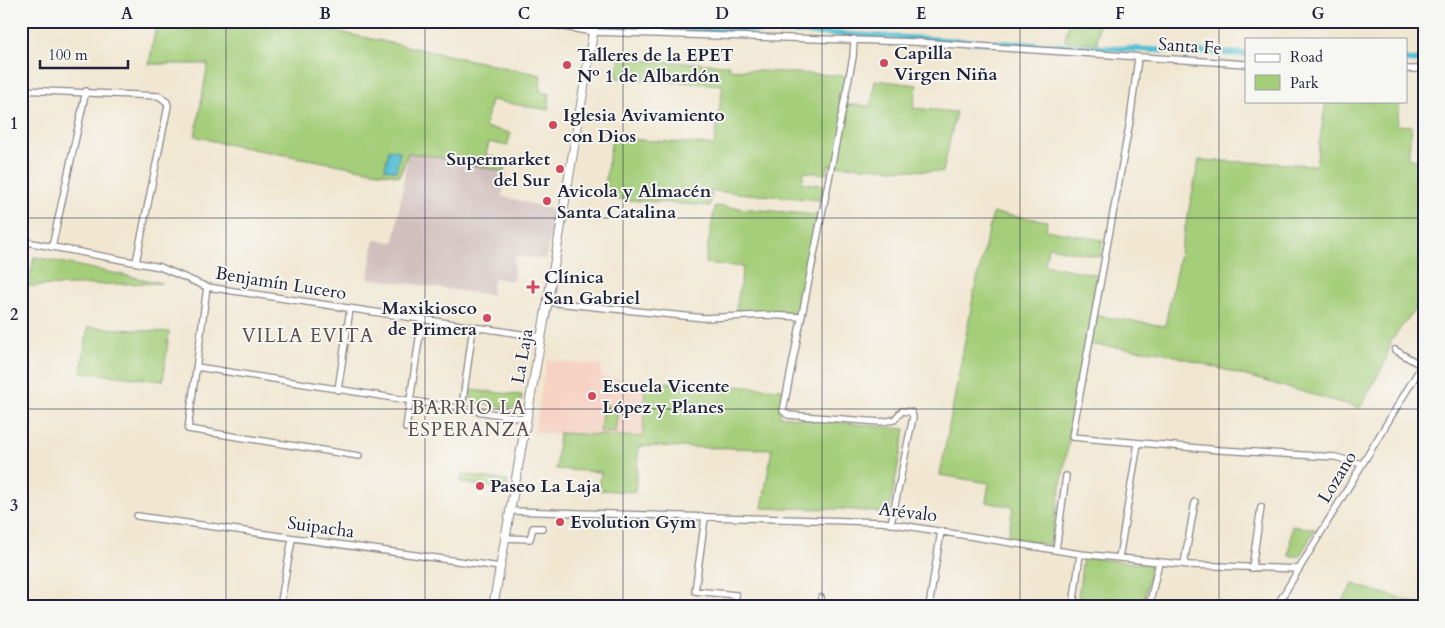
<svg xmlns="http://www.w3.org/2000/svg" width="1445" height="628" font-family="Cardo,serif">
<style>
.built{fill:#f6d2c3}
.industrial{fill:#d1bfbd}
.green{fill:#a4ce79;stroke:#63785a}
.water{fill:#57c0d3;stroke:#3c7187}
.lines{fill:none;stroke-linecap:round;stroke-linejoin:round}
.canal{stroke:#57c0d3;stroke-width:6}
.minor-casing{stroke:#8a8486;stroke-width:8}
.secondary-casing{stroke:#8a8486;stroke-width:10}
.minor{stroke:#fff;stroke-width:5.5}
.secondary{stroke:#fff;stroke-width:8}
.grid{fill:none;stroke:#22223b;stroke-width:1;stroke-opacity:0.55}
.poi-dot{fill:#d1495b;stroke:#f6f6f2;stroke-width:2}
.labels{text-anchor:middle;stroke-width:4;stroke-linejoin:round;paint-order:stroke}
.street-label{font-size:18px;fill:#22223b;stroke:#f6f6f2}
.poi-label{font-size:18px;font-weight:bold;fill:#22223b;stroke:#f6f6f2;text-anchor:start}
.neighbourhood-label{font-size:19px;letter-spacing:1px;fill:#5c4e4c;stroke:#f6f6f2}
.neatline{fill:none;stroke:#22223b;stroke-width:2}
.grid-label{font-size:16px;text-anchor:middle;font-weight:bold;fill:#22223b}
</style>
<rect width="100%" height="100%" fill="#f6f6f2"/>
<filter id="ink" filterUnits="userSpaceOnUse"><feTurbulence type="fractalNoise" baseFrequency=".02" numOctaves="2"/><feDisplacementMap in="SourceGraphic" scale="10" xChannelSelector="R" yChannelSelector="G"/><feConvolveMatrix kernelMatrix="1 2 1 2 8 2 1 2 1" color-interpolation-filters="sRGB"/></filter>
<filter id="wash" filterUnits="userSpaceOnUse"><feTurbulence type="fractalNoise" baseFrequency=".0096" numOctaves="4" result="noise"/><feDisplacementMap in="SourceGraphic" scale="20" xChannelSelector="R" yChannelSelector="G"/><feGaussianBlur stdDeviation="1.12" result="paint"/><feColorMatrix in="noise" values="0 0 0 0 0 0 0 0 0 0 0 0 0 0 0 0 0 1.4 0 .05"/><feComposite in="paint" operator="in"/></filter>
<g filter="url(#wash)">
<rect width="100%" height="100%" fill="#f1e7d1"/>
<!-- built -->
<path class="built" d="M 547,360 L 601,365 L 601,377 L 645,381 L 643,438 L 534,432 Z"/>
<!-- industrial -->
<path class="industrial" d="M 408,152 L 438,157 L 507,173 L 502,196 L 554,210 L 546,259 L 515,256 L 513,281 L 494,278 L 491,295 L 368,278 L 374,240 L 394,242 Z"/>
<!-- green -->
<path class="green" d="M 157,21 L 288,21 L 541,75 L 540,92 L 550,94 L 548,110 L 491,100 L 485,127 L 511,133 L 507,146 L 489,142 L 486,155 L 506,159 L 504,172 L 438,157 L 408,153 L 400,176 L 220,143 L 195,136 L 208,64 L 149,64 Z
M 1069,21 L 1099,21 L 1097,43 L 1065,41 Z
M 1280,21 L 1412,21 L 1320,26 L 1279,24 Z
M 619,59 L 729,65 L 729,69 L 847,76 L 842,104 L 871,106 L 875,80 L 917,85 L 913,108 L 956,112 L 943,172 L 829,165 L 826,174 L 804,172 L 802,183 L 824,185 L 821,200 L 712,191 L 710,206 L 615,199 L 603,196 L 612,138 L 714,145 L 723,85 L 616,78 Z
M 1326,101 L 1400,101 L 1397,125 L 1412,126 L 1408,159 L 1424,160 L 1424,297 L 1391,341 L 1385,362 L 1360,408 L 1161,352 L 1086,344 L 1051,541 L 1049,544 L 1044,544 L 1008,537 L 1013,507 L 986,502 L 989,483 L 940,475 L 974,292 L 993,213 L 1047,221 L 1046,230 L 1102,240 L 1101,257 L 1048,247 L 1045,265 L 1098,275 L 1091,315 L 1165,326 L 1199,160 L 1316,165 Z
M 715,206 L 818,215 L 799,315 L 736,311 L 743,267 L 705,263 Z
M 34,257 L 35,257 L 162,283 L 28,286 Z
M 88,327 L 169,332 L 163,381 L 81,372 Z
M 645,381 L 783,389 L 780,416 L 905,429 L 889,513 L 841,509 L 762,508 L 772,449 L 639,446 L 635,492 L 599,490 L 601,472 L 556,469 L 559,433 L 643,437 Z
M 470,390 L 522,395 L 520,407 L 516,409 L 471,402 Z
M 603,405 L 618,407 L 615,433 L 600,432 Z
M 462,474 L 508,481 L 506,489 L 461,483 Z
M 1292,526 L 1315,529 L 1300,556 L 1289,556 Z
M 1083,557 L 1151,565 L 1143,607 L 1077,607 Z
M 1353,584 L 1424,606 L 1424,607 L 1339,607 Z"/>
<!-- water -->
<path class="water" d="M 389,149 L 400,151 L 396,171 L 385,169 Z"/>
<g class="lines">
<!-- canal -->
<path class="canal" d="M 561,21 L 599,27 L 800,32 L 1037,45
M 1042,45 L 1246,54
M 1406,60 L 1424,61"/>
</g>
</g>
<g filter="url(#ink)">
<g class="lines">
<!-- minor casing -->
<g class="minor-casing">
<path id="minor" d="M 530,21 L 593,32 L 915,42 L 1246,64
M 854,39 L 853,57 L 783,411 L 788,415 L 880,422 L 894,420 L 902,411 L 911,412 L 913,417 L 891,524
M 1138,58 L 1130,121 L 1072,437 L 1220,450 L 1335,457 L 1362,464
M 1406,69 L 1424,69
M 21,90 L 159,96 L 167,102 L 168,106 L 136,262
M 21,241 L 160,267 L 207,287 L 541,337
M 52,247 L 86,91
M 207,287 L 188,429 L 359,456
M 547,302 L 704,318 L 766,315 L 801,317
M 1395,350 L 1422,366
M 197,367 L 527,419
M 338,390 L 350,309
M 462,407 L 473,327
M 406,428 L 422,319
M 511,511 L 882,522 L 1080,554 L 1190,565 L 1299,569
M 137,516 L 500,567
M 705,518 L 695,591 L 736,595 L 734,607
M 505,538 L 530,539 L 533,528 L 542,528
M 1056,550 L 1066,476
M 1119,558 L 1138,443
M 1184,564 L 1195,502
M 1252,568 L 1261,507
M 280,607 L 292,539
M 820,607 L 821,598
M 929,607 L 941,531
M 1073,607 L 1080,554
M 1149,607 L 1159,562
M 1276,607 L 1424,362"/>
</g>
<!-- secondary casing -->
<g class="secondary-casing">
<path id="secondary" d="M 493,607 L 557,249 L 595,21"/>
</g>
<!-- minor -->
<use href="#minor" class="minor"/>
<!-- secondary -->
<use href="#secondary" class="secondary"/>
</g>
</g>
<!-- grid -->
<path class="grid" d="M 226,21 L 226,607M 425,21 L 425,607M 623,21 L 623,607M 822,21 L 822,607M 1020,21 L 1020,607M 1219,21 L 1219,607M 21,218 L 1424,218M 21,409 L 1424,409"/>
<!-- markers -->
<g class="poi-dot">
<circle cx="884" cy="63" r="5"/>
<circle cx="567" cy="65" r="5"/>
<circle cx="553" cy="125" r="5"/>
<circle cx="560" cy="169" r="5"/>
<circle cx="547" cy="201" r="5"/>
<path d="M530.5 279.5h5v5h5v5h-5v5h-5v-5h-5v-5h5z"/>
<circle cx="487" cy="318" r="5"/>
<circle cx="592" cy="396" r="5"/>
<circle cx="480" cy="486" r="5"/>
<circle cx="560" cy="522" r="5"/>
</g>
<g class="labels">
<!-- street labels -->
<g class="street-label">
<text transform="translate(1190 46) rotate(4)" y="6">Santa Fe</text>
<text transform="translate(281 283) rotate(9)" y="6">Benjamín Lucero</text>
<text transform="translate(522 356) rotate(-80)" y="6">La Laja</text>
<text transform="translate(1337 477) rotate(-59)" y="6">Lozano</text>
<text transform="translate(908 512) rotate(7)" y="6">Arévalo</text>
<text transform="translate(321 527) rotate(8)" y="6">Suipacha</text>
</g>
<!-- poi labels -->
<g class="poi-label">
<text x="894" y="59">Capilla<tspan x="894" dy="21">Virgen Niña</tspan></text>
<text x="577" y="61">Talleres de la EPET<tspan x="577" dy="21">Nº 1 de Albardón</tspan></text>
<text x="563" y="121">Iglesia Avivamiento<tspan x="563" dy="21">con Dios</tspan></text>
<text x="550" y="165" text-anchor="end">Supermarket<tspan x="550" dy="21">del Sur</tspan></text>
<text x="557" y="197">Avicola y Almacén<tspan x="557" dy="21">Santa Catalina</tspan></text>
<text x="544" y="283">Clínica<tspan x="544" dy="21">San Gabriel</tspan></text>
<text x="477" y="314" text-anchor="end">Maxikiosco<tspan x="477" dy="21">de Primera</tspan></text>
<text x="602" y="392">Escuela Vicente<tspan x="602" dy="21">López y Planes</tspan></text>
<text x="490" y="492">Paseo La Laja</text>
<text x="570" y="528">Evolution Gym</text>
</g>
<!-- neighbourhood labels -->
<g class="neighbourhood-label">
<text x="308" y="342">VILLA EVITA</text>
<text x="469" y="414">BARRIO LA<tspan x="469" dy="22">ESPERANZA</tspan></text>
</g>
</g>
<!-- margin -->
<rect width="1445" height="628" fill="none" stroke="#f6f6f2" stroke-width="55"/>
<!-- legend -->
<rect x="1245" y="38" width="162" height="65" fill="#f6f6f2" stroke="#a1a1a9"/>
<rect x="1255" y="54" width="25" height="8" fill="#ffffff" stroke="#a1a1a9"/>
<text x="1290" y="62" font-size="15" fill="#22223b">Road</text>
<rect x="1255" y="75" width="25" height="15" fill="#a4ce79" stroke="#a1a1a9"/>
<text x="1290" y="88" font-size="15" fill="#22223b">Park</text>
<!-- scale -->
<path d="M40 60v8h88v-8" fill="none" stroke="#22223b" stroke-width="2.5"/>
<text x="48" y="60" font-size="15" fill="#22223b" stroke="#f6f6f2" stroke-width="4" paint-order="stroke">100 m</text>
<rect x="28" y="28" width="1390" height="572" class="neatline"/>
<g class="grid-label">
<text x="127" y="19">A</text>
<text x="325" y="19">B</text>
<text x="524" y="19">C</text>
<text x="722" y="19">D</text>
<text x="921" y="19">E</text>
<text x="1120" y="19">F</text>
<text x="1318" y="19">G</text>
<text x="14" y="129">1</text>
<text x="14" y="320">2</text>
<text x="14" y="511">3</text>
</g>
</svg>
